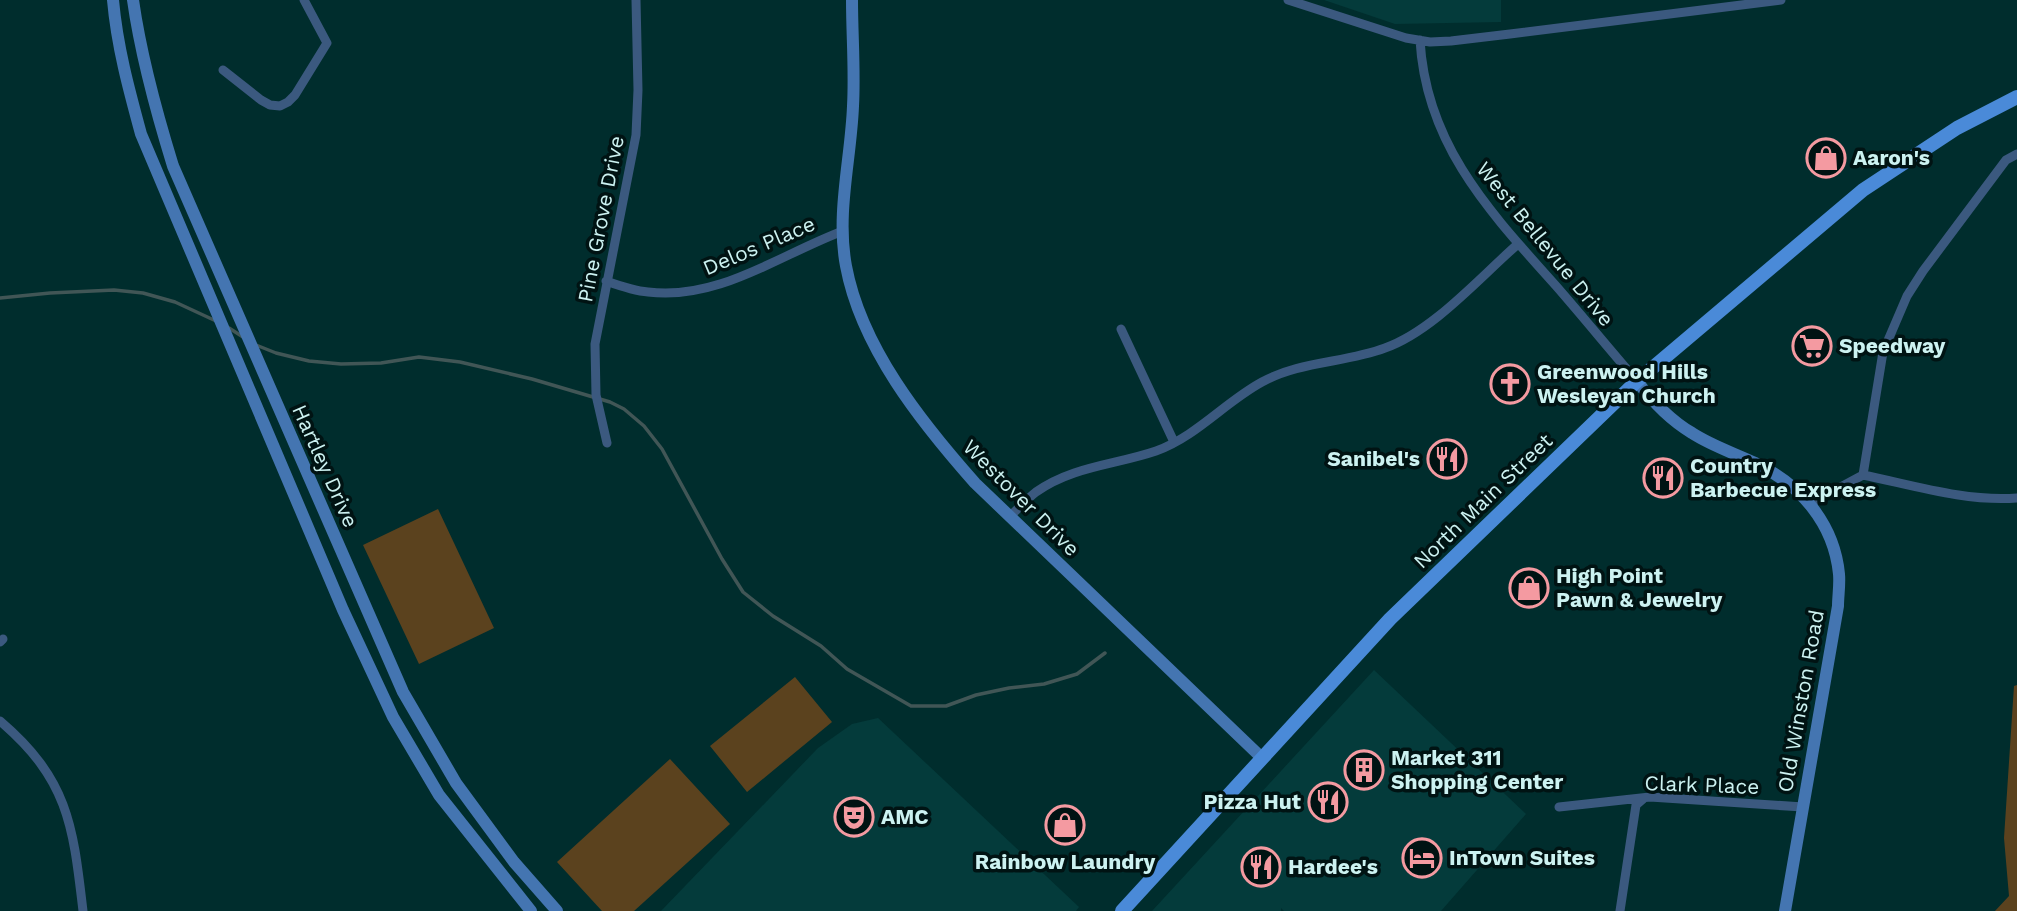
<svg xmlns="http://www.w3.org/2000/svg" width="2017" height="911" font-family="'Work Sans',sans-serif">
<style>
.built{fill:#043b3b}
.green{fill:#5b421e}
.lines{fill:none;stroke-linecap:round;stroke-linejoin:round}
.stream{stroke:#415656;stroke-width:3.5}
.street{stroke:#3b597f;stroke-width:9}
.secondary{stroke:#4475b1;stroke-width:12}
.primary{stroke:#4a8ad8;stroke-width:14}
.labels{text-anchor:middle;stroke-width:7;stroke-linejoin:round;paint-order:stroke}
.poi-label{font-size:21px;font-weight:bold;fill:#ccf2f1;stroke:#001313;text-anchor:start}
.street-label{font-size:21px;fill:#ccf2f1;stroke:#001313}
</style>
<rect width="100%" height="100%" fill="#002d2d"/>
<!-- built -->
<path class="built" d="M 1324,0 L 1501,0 L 1501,22 L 1395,24 Z
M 1374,670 L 1526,814 L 1441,911 L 1284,911 L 1281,908 L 1281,911 L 1152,911 Z
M 878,718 L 1079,907 L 1076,911 L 661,911 L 818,748 L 852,724 Z"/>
<!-- green -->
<path class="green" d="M 438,509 L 494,628 L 419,664 L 363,545 Z
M 795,677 L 832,722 L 747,792 L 710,746 Z
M 2017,685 L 2017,911 L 1995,911 L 2009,896 L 2004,838 L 2014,686 Z
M 670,759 L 730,824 L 634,911 L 602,911 L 557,862 Z"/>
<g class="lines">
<!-- stream -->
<path class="stream" d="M 0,298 L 50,293 L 114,290 L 143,293 L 175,302 L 216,321
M 229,328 L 243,337
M 256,345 L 276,353 L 309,361 L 341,364 L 381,363 L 419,357 L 460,362 L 532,379 L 610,402 L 624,409 L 644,426 L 662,449 L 722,559 L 743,592 L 773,616 L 821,646 L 847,669 L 911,706 L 946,706 L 976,695 L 1009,688 L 1044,684 L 1077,674 L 1105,653"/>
<!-- street -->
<path class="street" d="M 1288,0 L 1406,38 L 1430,42 L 1451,41 L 1510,34 L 1781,0
M 1420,40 C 1426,146 1491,213 1557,287 C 1584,318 1610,350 1637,381
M 223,70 L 261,100 L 270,105 L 280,106 L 288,102 L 295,95 L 327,43 L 304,0
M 606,281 C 620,286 634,291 648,292 C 718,301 781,254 843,231
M 1121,329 L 1174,442
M 607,443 L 596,395 L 595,344 L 636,135 L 638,90 L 636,0
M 1863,475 C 1912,485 1966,502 2017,498
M 1811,503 L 1863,475 L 1883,352 L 1907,296 L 1923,271 L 2006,160 L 2017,154
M 1009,517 C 1018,509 1027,499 1036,492 C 1073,466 1115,465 1156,451 C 1197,436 1225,402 1262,382 C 1300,361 1345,363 1385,348 C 1433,331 1479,278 1518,244
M 0,642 L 3,639
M 0,721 C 69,780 73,826 83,911
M 1559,807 L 1650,797 L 1803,807
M 1620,911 L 1636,805 L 1643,799"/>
<!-- secondary -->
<path class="secondary" d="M 113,0 C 117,46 129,90 141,134 L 343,610 L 393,717 L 439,795 L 531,911
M 133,0 C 141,57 156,111 173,166 L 403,692 L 456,783 L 514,862 L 557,911
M 852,0 C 852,35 855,71 853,106 C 851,159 836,213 846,266 C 861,347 921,422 975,483 L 1262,758
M 1637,381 C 1652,401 1670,420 1692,433 C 1712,446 1734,453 1755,463 C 1800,484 1834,523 1839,574 C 1840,585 1838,596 1838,606 L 1785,911"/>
<!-- primary -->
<path class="primary" d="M 1122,911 L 1390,619 L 1637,381 L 1863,190 L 1957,128 L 2017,97"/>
</g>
<!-- icons -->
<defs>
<g id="shop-ring" transform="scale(2.0125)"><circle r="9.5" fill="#001313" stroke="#f49aa1" stroke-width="1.5"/><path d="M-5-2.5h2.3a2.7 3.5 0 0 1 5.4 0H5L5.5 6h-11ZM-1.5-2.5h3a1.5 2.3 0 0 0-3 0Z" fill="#f49aa1"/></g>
<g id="supermarket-ring" transform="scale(2.0125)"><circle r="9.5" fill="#001313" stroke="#f49aa1" stroke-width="1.5"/><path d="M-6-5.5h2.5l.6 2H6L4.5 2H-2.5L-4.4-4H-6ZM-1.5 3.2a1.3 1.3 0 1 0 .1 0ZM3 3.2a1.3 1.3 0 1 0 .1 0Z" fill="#f49aa1"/></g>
<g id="church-ring" transform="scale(2.0125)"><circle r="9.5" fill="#001313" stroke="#f49aa1" stroke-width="1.5"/><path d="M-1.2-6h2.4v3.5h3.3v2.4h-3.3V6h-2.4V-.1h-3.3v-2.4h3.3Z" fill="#f49aa1"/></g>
<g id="restaurant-ring" transform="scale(2.0125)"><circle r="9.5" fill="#001313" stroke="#f49aa1" stroke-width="1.5"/><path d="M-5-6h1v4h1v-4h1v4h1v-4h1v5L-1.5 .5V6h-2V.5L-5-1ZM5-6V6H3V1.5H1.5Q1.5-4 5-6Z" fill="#f49aa1"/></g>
<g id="building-ring" transform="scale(2.0125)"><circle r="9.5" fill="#001313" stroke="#f49aa1" stroke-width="1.5"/><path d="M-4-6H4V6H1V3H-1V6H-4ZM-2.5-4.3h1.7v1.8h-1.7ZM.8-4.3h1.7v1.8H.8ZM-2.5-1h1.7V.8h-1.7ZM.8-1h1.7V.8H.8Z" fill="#f49aa1"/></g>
<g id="theatre-ring" transform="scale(2.0125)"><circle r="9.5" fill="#001313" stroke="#f49aa1" stroke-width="1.5"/><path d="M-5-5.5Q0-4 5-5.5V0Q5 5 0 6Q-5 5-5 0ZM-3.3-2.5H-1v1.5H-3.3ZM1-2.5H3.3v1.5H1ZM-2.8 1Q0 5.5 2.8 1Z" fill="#f49aa1"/></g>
<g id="hotel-ring" transform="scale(2.0125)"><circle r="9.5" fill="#001313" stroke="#f49aa1" stroke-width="1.5"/><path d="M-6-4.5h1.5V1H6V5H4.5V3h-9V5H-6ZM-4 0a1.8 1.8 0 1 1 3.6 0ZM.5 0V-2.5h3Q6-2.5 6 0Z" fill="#f49aa1"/></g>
</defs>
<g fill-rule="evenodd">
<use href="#shop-ring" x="1826" y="158"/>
<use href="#supermarket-ring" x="1812" y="346"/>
<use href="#church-ring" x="1510" y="384"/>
<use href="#restaurant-ring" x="1447" y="459"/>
<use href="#restaurant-ring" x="1663" y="478"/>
<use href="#shop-ring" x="1529" y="588"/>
<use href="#building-ring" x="1364" y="770"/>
<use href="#restaurant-ring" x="1328" y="802"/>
<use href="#theatre-ring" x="854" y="817"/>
<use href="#shop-ring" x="1065" y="825"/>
<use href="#hotel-ring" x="1422" y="858"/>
<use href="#restaurant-ring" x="1261" y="867"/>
</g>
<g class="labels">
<!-- poi labels -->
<g class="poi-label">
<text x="1853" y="165">Aaron's</text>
<text x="1839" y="353">Speedway</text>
<text x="1537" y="379">Greenwood Hills<tspan x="1537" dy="24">Wesleyan Church</tspan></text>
<text x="1420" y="466" text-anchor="end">Sanibel's</text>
<text x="1690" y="473">Country<tspan x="1690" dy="24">Barbecue Express</tspan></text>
<text x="1556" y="583">High Point<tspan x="1556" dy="24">Pawn &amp; Jewelry</tspan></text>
<text x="1391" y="765">Market 311<tspan x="1391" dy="24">Shopping Center</tspan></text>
<text x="1301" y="809" text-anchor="end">Pizza Hut</text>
<text x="881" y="824">AMC</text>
<text x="1449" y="865">InTown Suites</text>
<text x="1065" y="869" text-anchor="middle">Rainbow Laundry</text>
<text x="1288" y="874">Hardee's</text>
</g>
<!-- street labels -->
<g class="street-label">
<text transform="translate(601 219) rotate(-79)" y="7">Pine Grove Drive</text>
<text transform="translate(1545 244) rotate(51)" y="7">West Bellevue Drive</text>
<text transform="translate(759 246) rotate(-23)" y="7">Delos Place</text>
<text transform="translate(325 466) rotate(66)" y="7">Hartley Drive</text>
<text transform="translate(1021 498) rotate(45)" y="7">Westover Drive</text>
<text transform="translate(1483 501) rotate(-44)" y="7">North Main Street</text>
<text transform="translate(1801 701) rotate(-80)" y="7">Old Winston Road</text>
<text transform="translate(1702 785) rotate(2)" y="7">Clark Place</text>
</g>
</g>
</svg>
